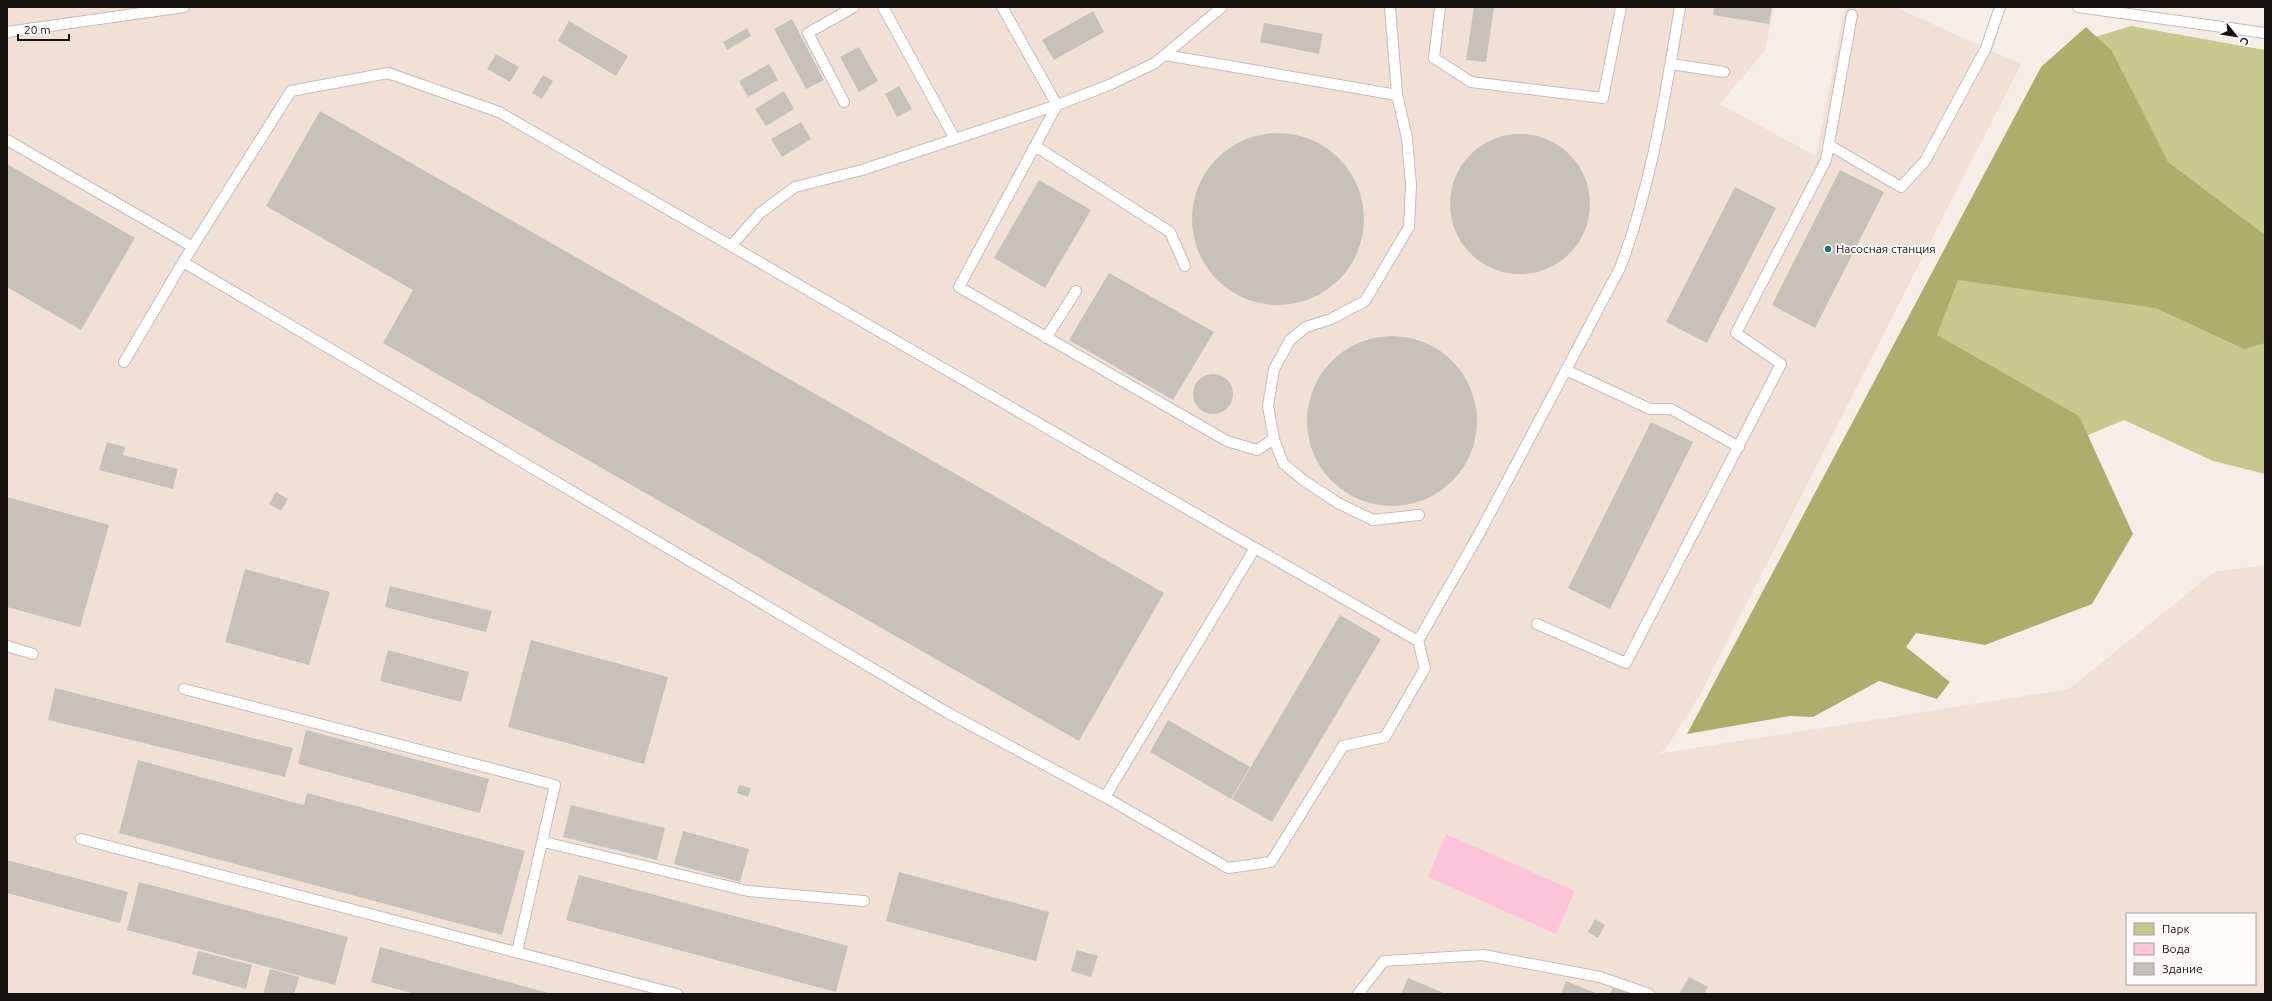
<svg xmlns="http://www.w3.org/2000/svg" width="2272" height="1001" font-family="Ubuntu,sans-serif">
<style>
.built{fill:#f1e0d6;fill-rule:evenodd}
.green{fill:#c6c98d}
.forest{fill:#acaf6c}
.water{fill:#fdc4d9}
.building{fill:#c7c2b9}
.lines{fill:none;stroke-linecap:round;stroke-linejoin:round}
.lane-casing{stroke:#c6bcb7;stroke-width:12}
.lane{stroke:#fff;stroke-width:10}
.poi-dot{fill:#246f71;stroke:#fefcfb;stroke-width:1.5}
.labels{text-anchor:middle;stroke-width:3.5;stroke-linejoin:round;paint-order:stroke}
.poi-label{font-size:12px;fill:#161311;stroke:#fefcfb;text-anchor:start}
</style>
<rect width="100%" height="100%" fill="#f7ede7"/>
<!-- built -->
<path class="built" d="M 7,7 L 1774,7 L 1765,50 L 1720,104 L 1816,156 L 1845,7 L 1895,7 L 2021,64 L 1700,695 L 1665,750 L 1657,754 L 2069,689 L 2214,572 L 2265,565 L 2265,994 L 7,994 ZM 2127,914 L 2255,914 L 2255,984 L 2127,984 Z"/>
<!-- green -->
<path class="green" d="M 2131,26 L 2265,50 L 2265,474 L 2213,461 L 2124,420 L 2088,435 L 2053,472 L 1826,512 L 2079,42 Z"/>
<!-- forest -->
<path class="forest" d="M 2086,27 L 2112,51 L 2168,162 L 2265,235 L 2265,343 L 2244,349 L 2156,308 L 1958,280 L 1937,335 L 2079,416 L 2133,534 L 2092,604 L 1985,645 L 1916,633 L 1906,647 L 1950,682 L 1937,699 L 1879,681 L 1813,717 L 1790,716 L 1687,734 L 2041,67 Z"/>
<!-- water -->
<path class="water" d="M 1446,834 L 1575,891 L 1556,934 L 1428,877 Z"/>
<!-- building -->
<path class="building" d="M 1474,7 L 1494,7 L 1486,62 L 1466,60 Z
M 1714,7 L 1772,7 L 1769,24 L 1713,15 Z
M 1093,11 L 1104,32 L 1054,60 L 1042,40 Z
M 792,19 L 824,80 L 806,89 L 774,29 Z
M 569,21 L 628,56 L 616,76 L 558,41 Z
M 1264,23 L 1323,34 L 1319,54 L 1260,42 Z
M 747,28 L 751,36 L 727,50 L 723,42 Z
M 859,47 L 878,81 L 859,92 L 840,57 Z
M 496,54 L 519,67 L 510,82 L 487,69 Z
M 769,64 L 778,80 L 748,97 L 739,81 Z
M 543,75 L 553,81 L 542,99 L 532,93 Z
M 899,86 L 912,109 L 897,117 L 885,94 Z
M 784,91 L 794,109 L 766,126 L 755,109 Z
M 320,111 L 1164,593 L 1079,741 L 383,343 L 413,290 L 266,206 Z
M 801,122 L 811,139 L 782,157 L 771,139 Z
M1192 219a86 86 0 1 1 172 0a86 86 0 1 1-172 0Z
M1450 204a70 70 0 1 1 140 0a70 70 0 1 1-140 0Z
M 7,164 L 135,238 L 81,330 L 7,287 Z
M 1840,170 L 1884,192 L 1815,328 L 1772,305 Z
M 1039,180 L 1091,210 L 1045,288 L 994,258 Z
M 1735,187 L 1776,208 L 1707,343 L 1666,322 Z
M 1109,273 L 1214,332 L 1173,400 L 1069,340 Z
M1307 421a85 85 0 1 1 170 0a85 85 0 1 1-170 0Z
M1193 394a20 20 0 1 1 40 0a20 20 0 1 1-40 0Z
M 1651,422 L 1693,442 L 1610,609 L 1568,588 Z
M 107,442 L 125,447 L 123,455 L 178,469 L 173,489 L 99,470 Z
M 276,492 L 288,499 L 281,511 L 269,504 Z
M 7,497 L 109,525 L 80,627 L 7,607 Z
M 245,569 L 330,592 L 309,665 L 225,642 Z
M 390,586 L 492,611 L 486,632 L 385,607 Z
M 1340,615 L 1381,639 L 1272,822 L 1232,799 Z
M 531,640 L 668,677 L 644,764 L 508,727 Z
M 388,650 L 469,672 L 461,702 L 380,681 Z
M 55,688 L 293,748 L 285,777 L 48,720 Z
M 1168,720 L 1250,767 L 1231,799 L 1150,752 Z
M 306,730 L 489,779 L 480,813 L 298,764 Z
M 138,760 L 304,805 L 307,793 L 525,851 L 502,935 L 119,833 Z
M 739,785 L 751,788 L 748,797 L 737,793 Z
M 571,805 L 665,828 L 657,860 L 563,837 Z
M 683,831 L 749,849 L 740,882 L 674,864 Z
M 7,860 L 128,892 L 120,923 L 7,893 Z
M 899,872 L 1049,912 L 1036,961 L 886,921 Z
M 579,875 L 848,946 L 836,992 L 566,920 Z
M 139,882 L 348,937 L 335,985 L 127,930 Z
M 1595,919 L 1605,925 L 1598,938 L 1588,932 Z
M 380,947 L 552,994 L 415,994 L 371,982 Z
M 1077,950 L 1098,956 L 1091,977 L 1071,971 Z
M 198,951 L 252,965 L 246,989 L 192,974 Z
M 270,969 L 299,977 L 294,994 L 263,994 Z
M 1689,977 L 1708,987 L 1704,994 L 1679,994 Z
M 1408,978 L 1446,994 L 1401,994 Z
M 1566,981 L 1598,994 L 1561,994 Z
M 1615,982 L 1645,994 L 1610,994 Z"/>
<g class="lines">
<!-- lane casing -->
<g class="lane-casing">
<path id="lane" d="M 883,7 L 955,139
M 1002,7 L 1057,105 L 959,287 L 1227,441 L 1257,450 L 1274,439
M 1390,7 L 1397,95 L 1407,138 L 1411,185 L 1409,227 L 1365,301 L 1331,319 L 1306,327 L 1290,340 L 1274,369 L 1268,406 L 1274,439 L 1283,463 L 1303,480 L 1338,503 L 1373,520 L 1419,515
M 1440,7 L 1434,58 L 1471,82 L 1603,98 L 1621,7
M 2078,7 L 2265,33
M 7,32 L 184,7
M 1165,55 L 1397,95
M 1671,64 L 1724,72
M 844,102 L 808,33 L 854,7
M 7,140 L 193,247
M 1829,145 L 1901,187 L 1925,161 L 1986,48 L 2000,7
M 1035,146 L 1170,232 L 1185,266
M 731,246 L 760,213 L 795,187 L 862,170 L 1057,105 L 1109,85 L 1155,63 L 1222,7
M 1046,338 L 1076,291
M 124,362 L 183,262
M 1566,370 L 1650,409 L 1671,409 L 1739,447
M 1255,548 L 499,112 L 388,73 L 291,91 L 183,262 L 948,713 L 1105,797 L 1228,868 L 1271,862 L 1343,746 L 1385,737 L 1425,668 L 1418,641 L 1479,534 L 1620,268 C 1652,184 1665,96 1680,7
M 1537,624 L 1626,663 L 1781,364 L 1736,333 L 1826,160 L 1852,15
M 7,646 L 33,654
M 184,689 L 555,785 L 517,952
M 1105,797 L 1255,548 L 1418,641
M 81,839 L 677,994
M 544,842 L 748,891 L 864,901
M 1358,994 L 1384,961 L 1483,955 L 1600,977 L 1649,994"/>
</g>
<!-- lane -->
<use href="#lane" class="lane"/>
</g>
<!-- markers -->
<circle class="poi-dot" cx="1828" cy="249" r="4"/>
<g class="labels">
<!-- poi labels -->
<g class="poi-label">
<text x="1836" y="253">Насосная станция</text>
</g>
</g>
<!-- border -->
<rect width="2272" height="1001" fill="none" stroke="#161311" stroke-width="16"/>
<!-- legend -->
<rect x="2126" y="913" width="130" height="72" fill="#fefcfb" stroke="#a19f9d"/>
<rect x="2134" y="923" width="20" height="12" fill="#c6c98d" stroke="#a19f9d"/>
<text x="2162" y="933" font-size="12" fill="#161311">Парк</text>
<rect x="2134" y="943" width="20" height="12" fill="#fdc4d9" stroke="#a19f9d"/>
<text x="2162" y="953" font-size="12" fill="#161311">Вода</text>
<rect x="2134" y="963" width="20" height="12" fill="#c7c2b9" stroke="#a19f9d"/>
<text x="2162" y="973" font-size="12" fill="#161311">Здание</text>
<!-- north arrow -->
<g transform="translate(2236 36) rotate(120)" stroke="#fefcfb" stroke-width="3" paint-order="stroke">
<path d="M0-3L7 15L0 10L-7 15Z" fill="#161311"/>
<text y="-6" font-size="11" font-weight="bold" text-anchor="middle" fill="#161311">С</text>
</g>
<!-- scale -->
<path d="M18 34v6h51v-6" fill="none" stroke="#161311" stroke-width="2"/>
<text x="24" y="34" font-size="12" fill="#161311" stroke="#fefcfb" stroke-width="3" paint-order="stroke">20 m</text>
</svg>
